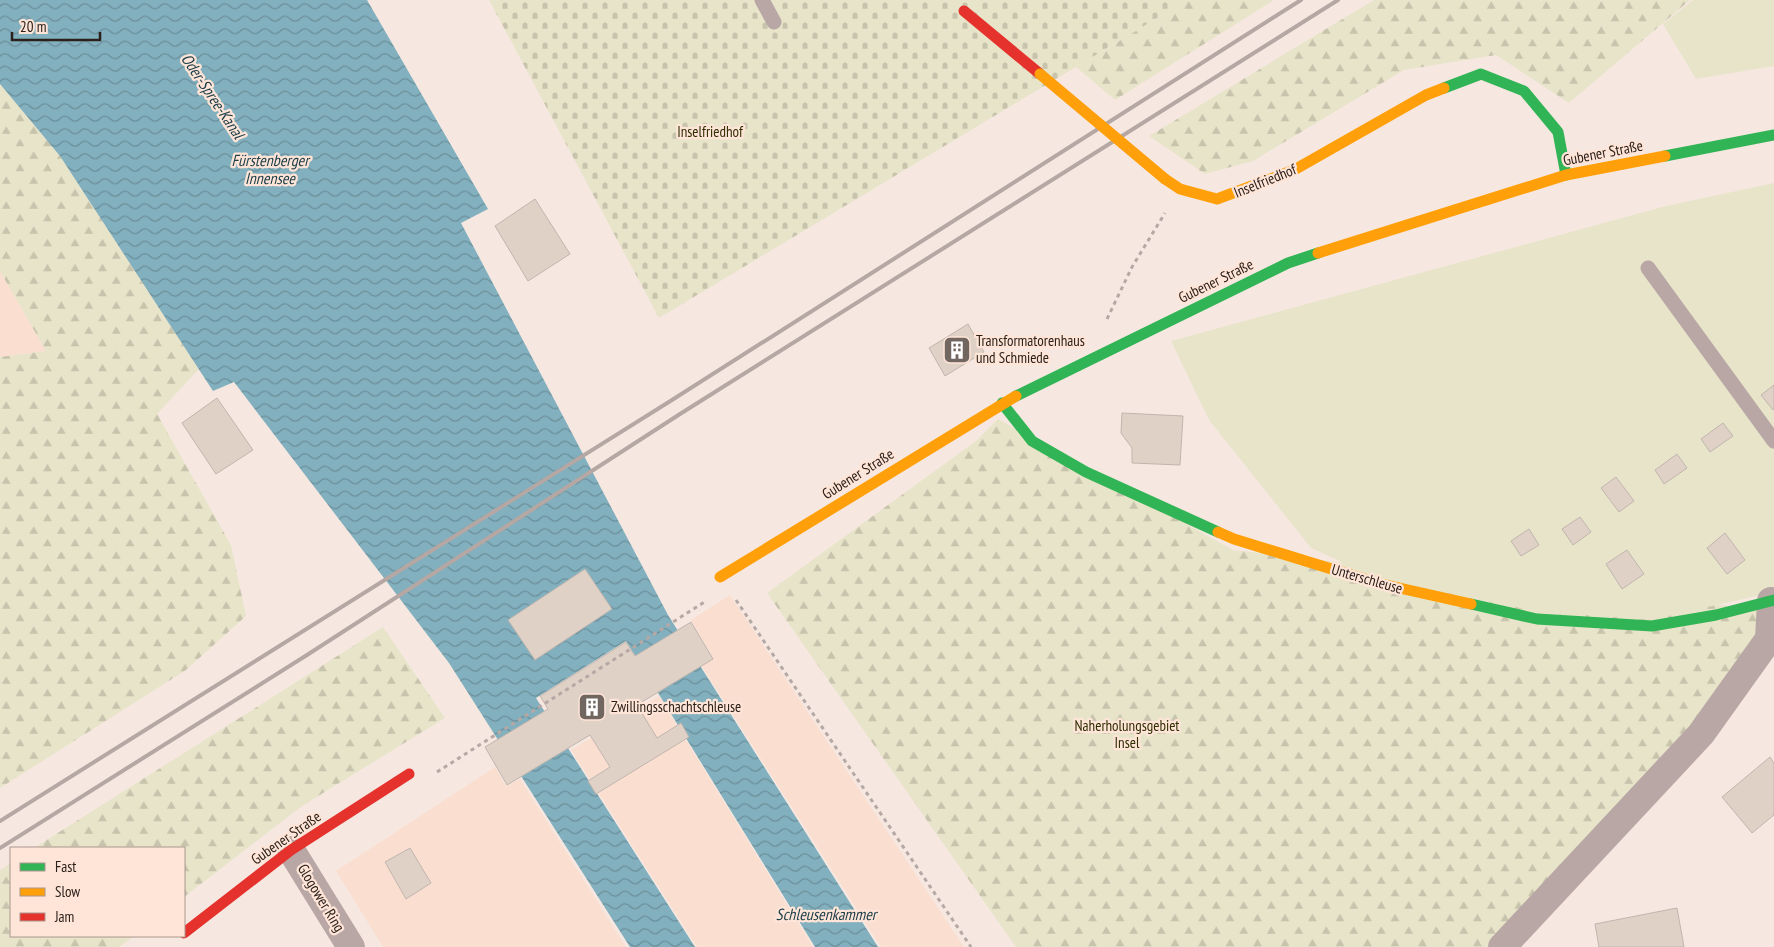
<svg xmlns="http://www.w3.org/2000/svg" width="1774" height="947" font-family="'PT Sans Narrow',sans-serif">
<style>
.built{fill:#faded0}
.forest{fill:url(#forest-firs)}
.cemetery{fill:url(#cemetery-stones)}
.garden{fill:#e8e4c9}
.water{fill:url(#water-waves)}
.building{fill:#e0d1c6;stroke:#c0b5ae}
.lines{fill:none;stroke-linecap:round;stroke-linejoin:round}
.path{stroke:#b5a8a5;stroke-width:3;stroke-dasharray:4 4;stroke-linecap:butt}
.lane{stroke:#b8a7a5;stroke-width:15}
.street{stroke:#b8a7a5;stroke-width:28}
.fast{stroke:#30b455;stroke-width:11}
.slow{stroke:#ff9f0a;stroke-width:11}
.jam{stroke:#e5322d;stroke-width:11}
.rail{stroke:#b5a7a3;stroke-width:4}
.slow-bridge{stroke:#ff9f0a;stroke-width:11}
.labels{text-anchor:middle;stroke-width:4.5;stroke-linejoin:round;paint-order:stroke}
.park-label{font-size:15px;fill:#2e2e00;stroke:#ffe5d8}
.street-label{font-size:15px;fill:#2b201a;stroke:#ffe5d8}
.poi-label{font-size:15px;fill:#2b201a;stroke:#ffe5d8;text-anchor:start}
.water-label{font-size:16px;font-style:italic;fill:#1b3d48;stroke:#ffe5d8}
</style>
<defs>
<pattern id="forest-firs" width="22" height="20" patternUnits="userSpaceOnUse" patternTransform="scale(1.25)"><rect width="22" height="20" fill="#e8e4c9"/><path d="M5 1l3.5 6h-7zM16 11l3.5 6h-7z" fill="#c7c3ac"/></pattern>
<pattern id="cemetery-stones" width="16" height="16" patternUnits="userSpaceOnUse" patternTransform="scale(1.25)"><rect width="16" height="16" fill="#e8e4c9"/><path d="M2 7V4a2 2 0 0 1 4 0v3zM10 15v-3a2 2 0 0 1 4 0v3z" fill="#c7c3ac"/></pattern>
<pattern id="water-waves" width="16" height="10" patternUnits="userSpaceOnUse" patternTransform="scale(1.25)"><rect width="16" height="10" fill="#82b0be"/><path d="M0 5q4-4 8 0t8 0" fill="none" stroke="#6b8f9a"/></pattern>
</defs>
<rect width="100%" height="100%" fill="#f6e8e1"/>
<!-- built -->
<path class="built" d="M 0,271 L 46,351 L 0,357 Z
M 730,595 L 964,947 L 881,947 L 701,665 L 713,658 L 691,620 Z
M 659,696 L 813,947 L 697,947 L 571,750 Z
M 495,767 L 506,786 L 520,779 L 626,947 L 383,947 L 336,871 Z"/>
<!-- forest -->
<path class="forest" d="M 1187,0 L 1274,0 L 1115,100 L 1076,67 Z
M 1374,0 L 1690,0 L 1569,103 L 1496,55 L 1404,70 L 1253,161 L 1205,174 L 1149,136 Z
M 0,84 L 60,156 L 199,369 L 157,414 L 231,545 L 246,616 L 186,670 L 0,788 L 0,357 L 46,351 L 0,271 Z
M 998,419 L 1233,550 L 1767,610 L 1764,638 L 1695,730 L 1496,947 L 1016,947 L 767,593 L 976,441 Z
M 383,627 L 445,718 L 302,806 L 184,897 L 184,848 L 34,848 Z
M 11,863 L 11,936 L 134,936 L 119,947 L 0,947 L 0,870 Z"/>
<!-- cemetery -->
<path class="cemetery" d="M 489,0 L 1187,0 L 659,318 Z"/>
<!-- garden -->
<path class="garden" d="M 1693,0 L 1774,0 L 1774,66 L 1696,79 L 1663,24 Z
M 1774,183 L 1774,592 L 1651,620 L 1535,611 L 1379,579 L 1311,548 L 1209,420 L 1171,341 L 1666,206 Z"/>
<!-- water -->
<path class="water" d="M 0,0 L 367,0 L 488,209 L 461,223 L 668,615 L 878,947 L 815,947 L 626,641 L 536,698 L 695,947 L 630,947 L 449,663 L 234,382 L 213,391 L 60,156 L 0,84 Z"/>
<!-- building -->
<path class="building" d="M 535,199 L 570,254 L 528,281 L 495,226 Z
M 968,324 L 984,352 L 945,376 L 929,348 Z
M 1774,385 L 1774,409 L 1773,410 L 1761,395 Z
M 217,398 L 253,450 L 216,474 L 182,423 Z
M 1122,413 L 1183,416 L 1180,465 L 1132,463 L 1132,448 L 1121,433 Z
M 1723,423 L 1733,436 L 1710,452 L 1701,439 Z
M 1677,454 L 1687,468 L 1664,484 L 1655,470 Z
M 1616,477 L 1634,501 L 1619,512 L 1601,488 Z
M 1580,517 L 1591,532 L 1573,545 L 1562,529 Z
M 1529,529 L 1539,545 L 1521,556 L 1511,541 Z
M 1725,533 L 1745,560 L 1727,574 L 1707,548 Z
M 1627,550 L 1644,574 L 1622,589 L 1606,564 Z
M 585,569 L 612,609 L 535,660 L 508,620 Z
M 691,622 L 713,659 L 637,705 L 657,738 L 681,723 L 689,737 L 596,794 L 588,781 L 610,767 L 590,735 L 507,785 L 485,747 L 548,709 L 540,696 L 626,642 L 635,656 Z
M 1770,757 L 1774,763 L 1774,815 L 1752,833 L 1722,797 Z
M 410,848 L 431,883 L 406,899 L 385,862 Z
M 1677,908 L 1684,947 L 1599,947 L 1595,924 Z"/>
<g class="lines">
<!-- path -->
<path class="path" d="M 1107,319 L 1132,267 L 1165,213
M 736,600 L 971,947
M 437,772 L 706,601"/>
<!-- lane -->
<path class="lane" d="M 762,0 L 774,22
M 1648,268 L 1774,441"/>
<!-- street -->
<path class="street" d="M 291,850 L 351,947
M 1502,947 L 1701,734 L 1769,639 L 1771,601"/>
<!-- fast -->
<path class="fast" d="M 1444,88 L 1481,74 L 1524,91 L 1558,132 L 1566,175
M 1665,156 L 1774,135
M 1016,396 L 1288,263 L 1318,253
M 1002,403 L 1032,441 L 1086,472 L 1218,532
M 1471,604 L 1537,619 L 1652,626 L 1716,615 L 1774,600"/>
<!-- slow -->
<path class="slow" d="M 1165,179 L 1180,189 L 1217,199 L 1294,170 L 1426,95 L 1444,88
M 1318,253 L 1566,175 L 1665,156
M 1218,532 L 1234,539 L 1377,583 L 1471,604
M 720,577 L 1016,396"/>
<!-- jam -->
<path class="jam" d="M 964,11 L 1040,74
M 184,933 L 291,850 L 409,774"/>
<!-- rail -->
<path class="rail" d="M 0,821 L 672,400 L 1301,0
M 0,848 L 307,655 L 680,414 L 1338,0"/>
<!-- slow-bridge -->
<path class="slow-bridge" d="M 1040,74 L 1165,179"/>
</g>
<!-- icons -->
<defs>
<g id="building-square" transform="scale(1.4375)"><rect x="-9" y="-9" width="18" height="18" rx="4" fill="#726660" stroke="#ffe5d8"/><path d="M-4-6H4V6H1V3H-1V6H-4ZM-2.5-4.3h1.7v1.8h-1.7ZM.8-4.3h1.7v1.8H.8ZM-2.5-1h1.7V.8h-1.7ZM.8-1h1.7V.8H.8Z" fill="#fff"/></g>
</defs>
<g fill-rule="evenodd">
<use href="#building-square" x="957" y="350"/>
<use href="#building-square" x="592" y="707"/>
</g>
<g class="labels">
<!-- park labels -->
<g class="park-label">
<text x="710" y="137">Inselfriedhof</text>
<text x="1127" y="731">Naherholungsgebiet<tspan x="1127" dy="17">Insel</tspan></text>
</g>
<!-- street labels -->
<g class="street-label">
<text transform="translate(1603 153) rotate(-11)" y="5">Gubener Straße</text>
<text transform="translate(1265 181) rotate(-22)" y="5">Inselfriedhof</text>
<text transform="translate(1216 281) rotate(-26)" y="5">Gubener Straße</text>
<text transform="translate(858 474) rotate(-32)" y="5">Gubener Straße</text>
<text transform="translate(1367 579) rotate(16)" y="5">Unterschleuse</text>
<text transform="translate(286 838) rotate(-35)" y="5">Gubener Straße</text>
<text transform="translate(321 898) rotate(59)" y="5">Glogower Ring</text>
</g>
<!-- poi labels -->
<g class="poi-label">
<text x="976" y="346">Transformatorenhaus<tspan x="976" dy="17">und Schmiede</tspan></text>
<text x="611" y="712">Zwillingsschachtschleuse</text>
</g>
<!-- water labels -->
<g class="water-label">
<text transform="translate(213 96) rotate(56)" y="6">Oder-Spree-Kanal</text>
<text x="270" y="166">Fürstenberger<tspan x="270" dy="18">Innensee</tspan></text>
<text x="826" y="920">Schleusenkammer</text>
</g>
</g>
<!-- legend -->
<rect x="10" y="847" width="175" height="90" fill="#ffe5d8" stroke="#aa968c"/>
<rect x="20" y="863" width="25" height="8" fill="#30b455" stroke="#aa968c"/>
<text x="55" y="872" font-size="15" fill="#2b201a">Fast</text>
<rect x="20" y="888" width="25" height="8" fill="#ff9f0a" stroke="#aa968c"/>
<text x="55" y="897" font-size="15" fill="#2b201a">Slow</text>
<rect x="20" y="913" width="25" height="8" fill="#e5322d" stroke="#aa968c"/>
<text x="55" y="922" font-size="15" fill="#2b201a">Jam</text>
<!-- scale -->
<path d="M12 32v8h88v-8" fill="none" stroke="#2b201a" stroke-width="2.5"/>
<text x="20" y="32" font-size="15" fill="#2b201a" stroke="#ffe5d8" stroke-width="4" paint-order="stroke">20 m</text>
</svg>
